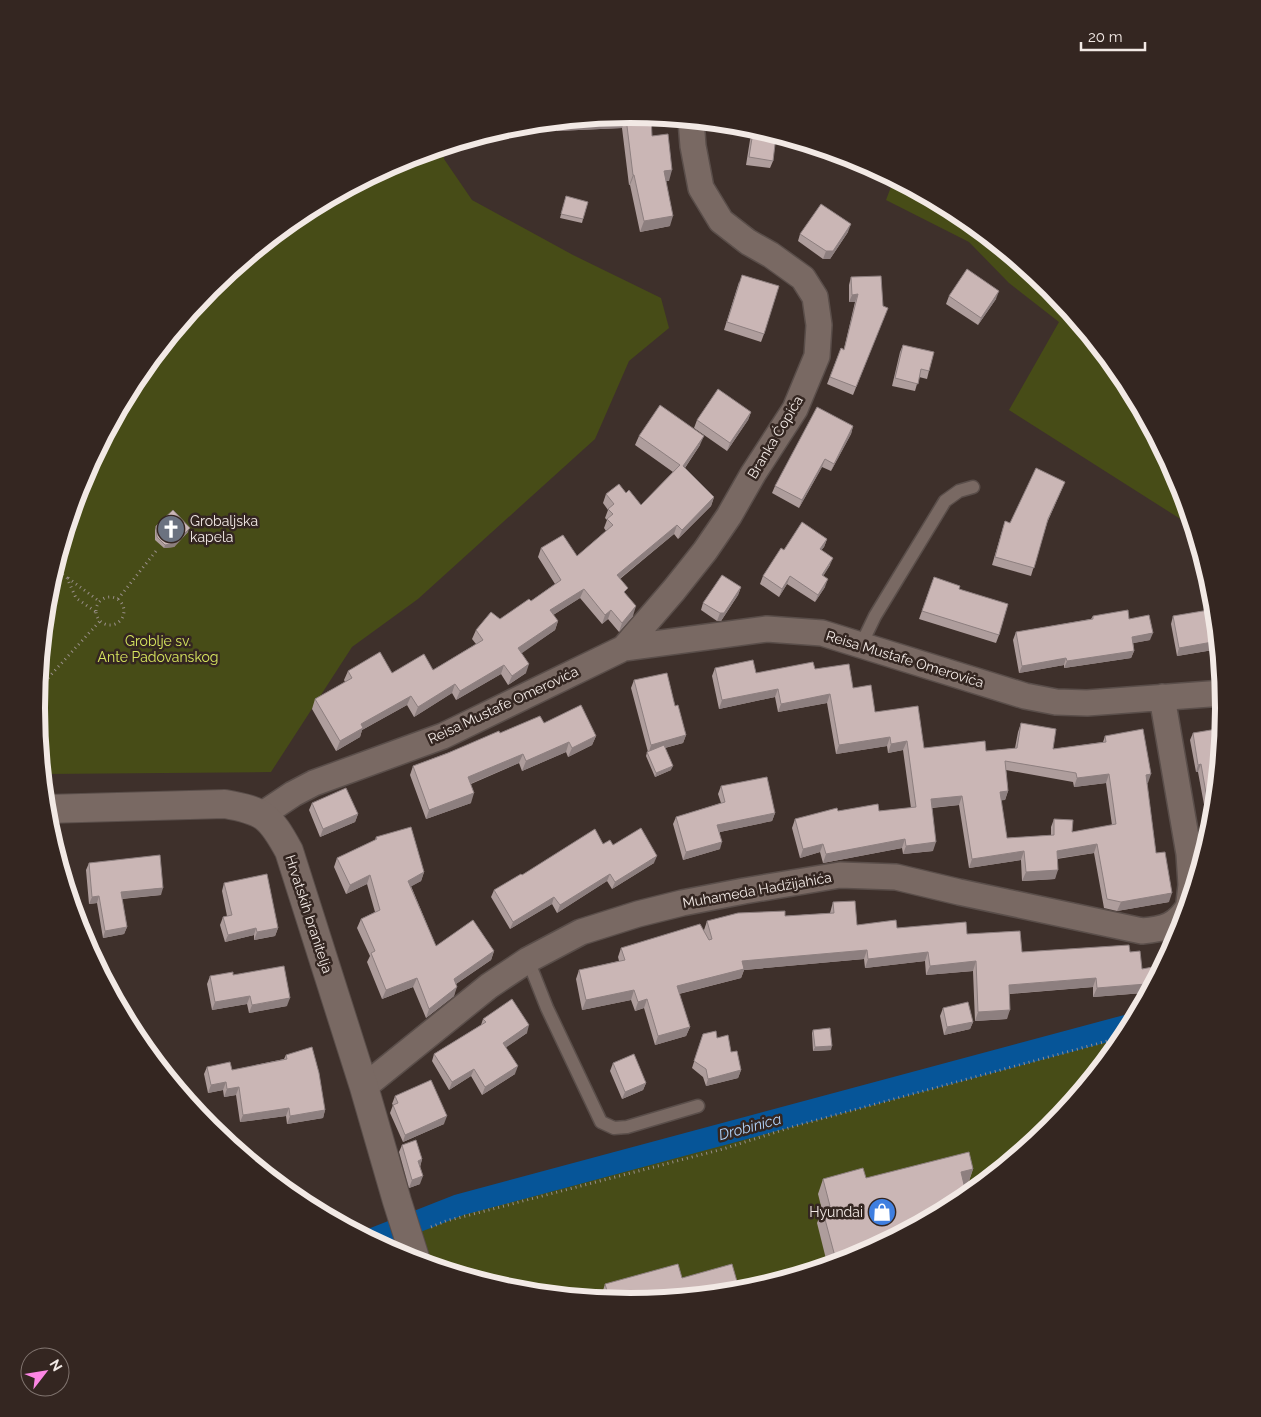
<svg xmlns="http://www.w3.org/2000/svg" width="1261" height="1417" font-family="Raleway,sans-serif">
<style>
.green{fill:#474c17}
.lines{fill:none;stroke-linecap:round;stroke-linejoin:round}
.canal{stroke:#065598;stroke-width:22}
.service-casing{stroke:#5a4e4a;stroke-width:15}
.minor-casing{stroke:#5a4e4a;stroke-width:28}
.tertiary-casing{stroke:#5a4e4a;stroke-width:30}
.path{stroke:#9a8f8a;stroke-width:3;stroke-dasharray:1 4;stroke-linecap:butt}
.service{stroke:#796963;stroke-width:12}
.minor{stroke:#796963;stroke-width:25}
.tertiary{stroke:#796963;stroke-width:28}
.wall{fill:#ae9d9c;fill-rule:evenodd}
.shaded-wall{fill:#8d7f7f}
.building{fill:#cab6b5;stroke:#8d7f7f;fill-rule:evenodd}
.labels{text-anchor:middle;stroke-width:5;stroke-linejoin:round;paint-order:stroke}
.street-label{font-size:14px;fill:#f2e9e5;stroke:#342621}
.poi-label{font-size:14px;fill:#f2e9e5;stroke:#342621;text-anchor:start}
.park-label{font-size:14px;fill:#d8e75f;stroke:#342621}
.water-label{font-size:15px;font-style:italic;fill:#b0d1f7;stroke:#342621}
.rim{fill:none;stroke:#f2e9e5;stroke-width:6}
</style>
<rect width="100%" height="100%" fill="#3e302b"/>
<!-- green -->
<path class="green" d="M 443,147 L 444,159 L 472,200 L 573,255 L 661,298 L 669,328 L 629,361 L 595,439 L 418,599 L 352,647 L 271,772 L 43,774 L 36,708 L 48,592 L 82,481 L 137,378 L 211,288 L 301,214 L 403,159 Z
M 894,179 L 961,215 L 1051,289 L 1125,379 L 1180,481 L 1193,527 L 1009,410 L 1059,322 L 1009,283 L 969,242 L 886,200 Z
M 1133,1024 L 1124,1039 L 1050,1129 L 960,1203 L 858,1258 L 746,1291 L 630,1303 L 514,1291 L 416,1261 L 398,1230 L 459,1205 Z"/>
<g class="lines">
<!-- canal -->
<path class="canal" d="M 370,1240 L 459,1205 L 1133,1024"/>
<!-- service casing -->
<g class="service-casing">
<path id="service" d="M 861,645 L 875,616 L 945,501 L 959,491 L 973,487
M 528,960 L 547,1008 L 601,1122 L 614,1128 L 627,1127 L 698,1106"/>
</g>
<!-- minor casing -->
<g class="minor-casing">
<path id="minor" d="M 624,648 L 674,590 L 705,551 L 729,516 L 753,474 L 795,409 L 817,356 L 819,325 L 815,297 L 803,278 L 771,255 L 748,242 L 721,221 L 701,188 L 693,146 L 691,120
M 1162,697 L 1189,854 L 1191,885 L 1189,903
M 263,814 L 293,794 L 314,783 L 443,736 L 624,648 L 767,629 L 822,633 L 1025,696 L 1056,702 L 1087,703 L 1223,693
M 364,1087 L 489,986 L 528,960 L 581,932 L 638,914 L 682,903 L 744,891 L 840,875 L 896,877 L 959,892 L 1142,931 C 1164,929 1177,926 1189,906"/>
</g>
<!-- tertiary casing -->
<g class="tertiary-casing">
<path id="tertiary" d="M 46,809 L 225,804 C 264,811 270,816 289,851 L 364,1087 L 397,1201 L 416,1261"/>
</g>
<!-- path -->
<path class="path" d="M 55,568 L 67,578 L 76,598 L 96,612
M 68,578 L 99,601
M96 611a14 14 0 1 1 28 0a14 14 0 1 1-28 0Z
M 118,599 L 156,551
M 38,689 L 100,621
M 431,1227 L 446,1221 L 723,1149 L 795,1126 L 1126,1036"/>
<!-- service -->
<use href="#service" class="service"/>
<!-- minor -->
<use href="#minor" class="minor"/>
<!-- tertiary -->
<use href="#tertiary" class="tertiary"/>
</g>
<!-- wall -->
<path class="wall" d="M 631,114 L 652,136 L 669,181 L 666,181 L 670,226 L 640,232 L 630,185 L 629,185 L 622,128 L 557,131 L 557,121 Z
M 732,124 L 747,126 L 758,129 L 757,132 L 773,161 L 770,168 L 746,165 L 750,140 L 753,132 L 731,128 Z
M 566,196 L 583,219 L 582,223 L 560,218 Z
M 848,232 L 830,259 L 823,259 L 798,241 L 800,234 Z
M 851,277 L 883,306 L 885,315 L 853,395 L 827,384 L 841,348 L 844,349 L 855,302 L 849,302 L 849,285 Z
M 739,282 L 764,334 L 761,342 L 724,330 Z
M 949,296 L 996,299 L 978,325 L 946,304 Z
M 903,345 L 929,371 L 927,379 L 919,377 L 915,391 L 892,386 L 900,352 Z
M 751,412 L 748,420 L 727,451 L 694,428 L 697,420 Z
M 853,426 L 851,434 L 831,471 L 822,467 L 799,508 L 772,493 L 775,486 Z
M 639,436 L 700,445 L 685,468 L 714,497 L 711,506 L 678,539 L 674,534 L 620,579 L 633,616 L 619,632 L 608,619 L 602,624 L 580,598 L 553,615 L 558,621 L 555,630 L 521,653 L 526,673 L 508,685 L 501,674 L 456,700 L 452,693 L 414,717 L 407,705 L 362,730 L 360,737 L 336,751 L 312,709 L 315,699 L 345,682 L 344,680 L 348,671 L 392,673 L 433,670 L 476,644 L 472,639 L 476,630 L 500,619 L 531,601 L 555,584 L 538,557 L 541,548 L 577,556 L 606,531 L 604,528 L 607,520 L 605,518 L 608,510 L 603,503 L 606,494 L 626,493 L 641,505 L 673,472 L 635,445 Z
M 1065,482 L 1047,523 L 1031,576 L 992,565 L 1005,521 L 1010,523 Z
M 156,526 L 188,532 L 174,547 L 164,548 L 155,540 L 155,530 Z
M 827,539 L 824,547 L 821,550 L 830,565 L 823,576 L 825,587 L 815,602 L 787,584 L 779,597 L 760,584 L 763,576 L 784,550 Z
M 934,577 L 959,589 L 999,635 L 996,643 L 919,619 Z
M 741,587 L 738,595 L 721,621 L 717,621 L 701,610 L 703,603 Z
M 1215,609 L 1219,649 L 1177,656 L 1171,624 L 1173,616 Z
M 1093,616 L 1129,619 L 1150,640 L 1133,643 L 1134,651 L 1131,658 L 1064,668 L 1064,665 L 1019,673 L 1013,640 L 1016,632 L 1091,619 Z
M 715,668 L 756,673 L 815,669 L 853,688 L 875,712 L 924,748 L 986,751 L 1015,748 L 1018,732 L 1021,723 L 1053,749 L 1103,742 L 1105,736 L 1148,783 L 1147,783 L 1156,853 L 1169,902 L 1117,911 L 1104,908 L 1094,853 L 1057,859 L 1055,879 L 1022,881 L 1021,860 L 969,868 L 959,805 L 932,808 L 933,851 L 903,854 L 902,848 L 823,863 L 820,852 L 800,858 L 792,828 L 795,819 L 838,811 L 879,811 L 911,808 L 903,750 L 888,753 L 887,746 L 836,754 L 827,703 L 778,712 L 775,697 L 719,709 L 712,676 ZM 1006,770 L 1073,782 L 1074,787 L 1106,783 L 1112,825 L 1072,832 L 1054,819 L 1051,827 L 1051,835 L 1007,838 L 1001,800 L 1005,800 L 1008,791 Z
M 634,680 L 675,706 L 686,735 L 683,743 L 665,748 L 671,770 L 655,777 L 646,756 L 647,752 L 648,752 L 631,688 Z
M 544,723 L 596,736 L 592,745 L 568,757 L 566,752 L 522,771 L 519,763 L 471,784 L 471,803 L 426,819 L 410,775 L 413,766 L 500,733 Z
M 1223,728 L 1213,825 L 1210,837 L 1198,772 L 1196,772 L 1190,740 L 1193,733 Z
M 721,786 L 775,813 L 772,821 L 720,832 L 720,849 L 683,860 L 673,824 L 676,817 L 721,803 L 718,794 Z
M 312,803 L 358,814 L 355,822 L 320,837 L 309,810 Z
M 376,837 L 424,872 L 421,881 L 411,886 L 436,946 L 494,951 L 491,960 L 456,984 L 454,996 L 426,1018 L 413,987 L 382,999 L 367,962 L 370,956 L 357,928 L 361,919 L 375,912 L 367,884 L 346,894 L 334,867 L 337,858 L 375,840 Z
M 603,844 L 613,845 L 654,863 L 612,889 L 607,881 L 557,913 L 552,904 L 510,929 L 491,897 L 494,890 L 522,875 Z
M 89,863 L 161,895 L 122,899 L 127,927 L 124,934 L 103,938 L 97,903 L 89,904 L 86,870 Z
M 224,883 L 278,928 L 275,936 L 254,940 L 254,935 L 225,942 L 220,925 L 223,917 L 227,916 L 222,891 Z
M 833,902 L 857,925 L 967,934 L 1022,952 L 1130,952 L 1142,969 L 1164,965 L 1145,1000 L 1144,1000 L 1143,993 L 1093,997 L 1093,987 L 1009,994 L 1007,1019 L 975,1021 L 973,971 L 926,975 L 925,961 L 865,968 L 864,959 L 744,970 L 741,978 L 679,994 L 690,1027 L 686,1036 L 655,1045 L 644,1008 L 635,1011 L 631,1000 L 582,1010 L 576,979 L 579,970 L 619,961 L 618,957 L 621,948 L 704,930 L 707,921 L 785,916 L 830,913 Z
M 233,975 L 287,1006 L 249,1013 L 247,1004 L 212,1010 L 207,984 L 210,976 Z
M 943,1008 L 973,1022 L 970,1029 L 944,1035 L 940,1016 Z
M 483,1019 L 527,1033 L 506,1047 L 515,1074 L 482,1095 L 471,1076 L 449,1090 L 432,1061 L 434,1054 L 481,1025 Z
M 813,1030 L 831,1050 L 813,1051 L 812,1033 Z
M 703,1034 L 717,1038 L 731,1052 L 741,1070 L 738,1078 L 706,1086 L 703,1077 L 692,1068 Z
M 286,1055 L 325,1110 L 323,1118 L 287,1124 L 286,1116 L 240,1122 L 236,1095 L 224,1097 L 223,1090 L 208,1093 L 204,1074 L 207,1067 L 232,1070 L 284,1059 Z
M 613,1063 L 646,1083 L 643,1090 L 622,1099 L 610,1071 Z
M 395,1096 L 444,1124 L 403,1142 L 390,1113 L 393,1105 L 392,1104 Z
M 402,1145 L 422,1159 L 420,1167 L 420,1184 L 409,1188 L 399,1152 Z
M 973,1169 L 968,1184 L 964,1185 L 858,1258 L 828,1267 L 817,1223 L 822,1210 L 818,1194 L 823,1179 L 866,1178 Z
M 605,1284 L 630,1303 L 600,1300 Z"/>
<!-- shaded-wall -->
<path class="shaded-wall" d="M 626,118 L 622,128 L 557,131 L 561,121 Z
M 527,124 L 525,129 L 502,130 L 515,126 Z
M 672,170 L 669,181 L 661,181 L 664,171 Z
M 633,175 L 634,175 L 630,185 L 629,185 Z
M 673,216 L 670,226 L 640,232 L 644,221 Z
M 851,224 L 848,232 L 830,259 L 823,259 L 826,251 Z
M 999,291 L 996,299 L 978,325 L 981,318 Z
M 858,294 L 855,302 L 849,302 L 852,295 Z
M 751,412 L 748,420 L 727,451 L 730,443 Z
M 853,426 L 851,434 L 831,471 L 834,464 Z
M 704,436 L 700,445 L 680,475 L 683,466 Z
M 825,459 L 822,467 L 799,508 L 802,500 Z
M 714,497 L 711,506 L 678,539 L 682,530 Z
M 677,525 L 674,534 L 613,584 L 617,575 Z
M 190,528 L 188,532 L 174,547 L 164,548 L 165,545 Z
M 827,539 L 824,547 L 817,556 L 820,549 Z
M 833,558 L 830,565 L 819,583 L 822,575 Z
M 790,576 L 787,584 L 779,597 L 782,589 Z
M 828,579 L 825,587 L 815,602 L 818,595 Z
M 741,587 L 738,595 L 721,621 L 717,621 L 720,613 Z
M 584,589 L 580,598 L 547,619 L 550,610 Z
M 636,606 L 633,616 L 619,632 L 622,623 Z
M 611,610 L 608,619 L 602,624 L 605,615 Z
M 558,621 L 555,630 L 515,658 L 518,648 Z
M 1153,633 L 1150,640 L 1129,644 L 1132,637 Z
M 1218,641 L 1219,649 L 1177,656 L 1179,648 Z
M 1134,651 L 1131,658 L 1064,668 L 1067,661 Z
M 1066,658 L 1064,665 L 1019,673 L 1022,666 Z
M 529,664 L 526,673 L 508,685 L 512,676 Z
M 504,665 L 501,674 L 456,700 L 460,691 Z
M 455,684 L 452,693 L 414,717 L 418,707 Z
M 778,689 L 775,697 L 719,709 L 722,700 Z
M 830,694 L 827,703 L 778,712 L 781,704 Z
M 411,696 L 407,705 L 362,730 L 360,737 L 336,751 L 340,741 L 361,724 Z
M 686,735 L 683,743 L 649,752 L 651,745 Z
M 596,736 L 592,745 L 568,757 L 572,748 Z
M 890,737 L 887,746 L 836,754 L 839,745 Z
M 907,741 L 903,750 L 888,753 L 891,744 Z
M 569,742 L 566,752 L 522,771 L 526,761 Z
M 523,754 L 519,763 L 465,786 L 468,777 Z
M 1201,764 L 1198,772 L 1196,772 L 1198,765 Z
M 673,766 L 671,770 L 655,777 L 656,773 Z
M 1109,774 L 1106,783 L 1074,787 L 1077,778 Z
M 1151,774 L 1148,783 L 1142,784 L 1146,775 Z
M 1008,791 L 1005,800 L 997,801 L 1000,792 Z
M 474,793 L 471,803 L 426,819 L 429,810 Z
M 962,796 L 959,805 L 928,808 L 931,799 Z
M 775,813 L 772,821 L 715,833 L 717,825 Z
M 358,814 L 355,822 L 320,837 L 323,829 Z
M 905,839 L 902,848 L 823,863 L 826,854 Z
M 722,842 L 720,849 L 683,860 L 686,852 Z
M 936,842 L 933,851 L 903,854 L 906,846 Z
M 823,844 L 820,852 L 800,858 L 803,849 Z
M 1097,844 L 1094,853 L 1053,859 L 1057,851 Z
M 1024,851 L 1021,860 L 969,868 L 972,859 Z
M 657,856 L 654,863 L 612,889 L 615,882 Z
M 1058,870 L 1055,879 L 1022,881 L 1026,872 Z
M 424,872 L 421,881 L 405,890 L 408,881 Z
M 610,874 L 607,881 L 557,913 L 560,905 Z
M 370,875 L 367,884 L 346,894 L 350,885 Z
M 163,888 L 161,895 L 118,899 L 121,892 Z
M 1172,893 L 1169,902 L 1117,911 L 1121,902 Z
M 99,896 L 97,903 L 89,904 L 92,897 Z
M 554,897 L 552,904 L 510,929 L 513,922 Z
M 127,927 L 124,934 L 103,938 L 105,931 Z
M 256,928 L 254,935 L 225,942 L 228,935 Z
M 278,928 L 275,936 L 254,940 L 257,932 Z
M 867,950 L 864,959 L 744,970 L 741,978 L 674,995 L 677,986 L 742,961 Z
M 494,951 L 491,960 L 450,988 L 454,979 Z
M 928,952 L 925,961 L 865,968 L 868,959 Z
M 976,961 L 973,971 L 926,975 L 930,966 Z
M 417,978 L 413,987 L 382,999 L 386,990 Z
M 1096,978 L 1093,987 L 1006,994 L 1009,985 Z
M 1146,984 L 1143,993 L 1093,997 L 1097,988 Z
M 457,987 L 454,996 L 426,1018 L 429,1009 Z
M 634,990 L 631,1000 L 582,1010 L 586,1000 Z
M 1148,991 L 1150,991 L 1144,1000 Z
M 250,996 L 247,1004 L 212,1010 L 215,1002 Z
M 290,998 L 287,1006 L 249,1013 L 252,1005 Z
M 647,999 L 644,1008 L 635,1011 L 638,1002 Z
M 1010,1010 L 1007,1019 L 975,1021 L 978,1012 Z
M 973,1022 L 970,1029 L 944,1035 L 947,1027 Z
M 529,1025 L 527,1033 L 501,1051 L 503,1043 Z
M 690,1027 L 686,1036 L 655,1045 L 658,1036 Z
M 832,1046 L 831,1050 L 813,1051 L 815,1047 Z
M 518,1066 L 515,1074 L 482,1095 L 485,1087 Z
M 474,1069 L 471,1076 L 449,1090 L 452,1082 Z
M 741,1070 L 738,1078 L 706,1086 L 708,1079 Z
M 226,1082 L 223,1090 L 208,1093 L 211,1085 Z
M 646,1083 L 643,1090 L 622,1099 L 625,1092 Z
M 239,1087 L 236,1095 L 224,1097 L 227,1089 Z
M 289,1108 L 286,1116 L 240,1122 L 243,1115 Z
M 325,1110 L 323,1118 L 287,1124 L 290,1116 Z
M 447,1116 L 444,1124 L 403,1142 L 405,1135 Z
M 422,1159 L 420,1167 L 418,1161 Z
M 973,1169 L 968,1184 L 955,1187 L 961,1172 Z
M 423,1176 L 420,1184 L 409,1188 L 412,1180 Z"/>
<!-- building -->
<path class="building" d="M 631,114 L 651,116 L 652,136 L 668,134 L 672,170 L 664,171 L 673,216 L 644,221 L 634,175 L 633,175 L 626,118 L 572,120 Z
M 753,132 L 776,136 L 773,161 L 749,157 Z
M 566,196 L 588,202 L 583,219 L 561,214 Z
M 821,204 L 851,224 L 833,251 L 826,251 L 800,234 Z
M 967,269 L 999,291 L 981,318 L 949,296 Z
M 742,275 L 779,286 L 764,334 L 727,322 Z
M 881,276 L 883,306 L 888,308 L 856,387 L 830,377 L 841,348 L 844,350 L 858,294 L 852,295 L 851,277 Z
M 903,345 L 934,352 L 929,371 L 921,369 L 918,384 L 895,378 Z
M 718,389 L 751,412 L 730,443 L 697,420 Z
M 660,405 L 704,436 L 683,466 L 714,497 L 682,530 L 677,525 L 617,575 L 628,588 L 624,592 L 636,606 L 622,623 L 611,610 L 605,615 L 584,589 L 550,610 L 558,621 L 518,648 L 529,664 L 512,676 L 504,665 L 460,691 L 455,684 L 418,707 L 411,696 L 361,724 L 363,728 L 340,741 L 315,699 L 352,678 L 348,671 L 380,652 L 392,673 L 424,654 L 433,670 L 483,640 L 476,630 L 491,612 L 500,619 L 529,599 L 531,601 L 561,580 L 541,548 L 563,535 L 577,556 L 613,525 L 607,519 L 613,514 L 608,509 L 614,504 L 606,494 L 619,484 L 626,493 L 629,490 L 641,505 L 680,465 L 639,436 Z
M 817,407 L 853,426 L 834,464 L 825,459 L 802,500 L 775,486 Z
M 1036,468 L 1065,482 L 1048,519 L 1034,568 L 995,557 L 1005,521 L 1010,523 Z
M 173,510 L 190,528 L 175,543 L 165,545 L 157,537 L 156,526 Z
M 802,522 L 827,539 L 820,549 L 833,558 L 822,575 L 828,579 L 818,595 L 790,576 L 782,589 L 763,576 L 781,548 L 784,550 Z
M 722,575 L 741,587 L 724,613 L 720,613 L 703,603 Z
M 934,577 L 960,586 L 959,589 L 1008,604 L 999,635 L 922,611 Z
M 1215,609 L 1218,641 L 1179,648 L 1173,616 Z
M 1128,610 L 1129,619 L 1149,615 L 1153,633 L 1132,637 L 1134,651 L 1067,661 L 1066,658 L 1022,666 L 1016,632 L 1093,619 L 1093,616 Z
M 753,660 L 756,673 L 813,662 L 815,669 L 849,664 L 853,688 L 871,685 L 875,712 L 918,706 L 924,748 L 985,741 L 986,751 L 1017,748 L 1021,723 L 1056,729 L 1053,749 L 1106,742 L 1105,736 L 1143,729 L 1151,774 L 1146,775 L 1156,853 L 1165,852 L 1172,893 L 1121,902 L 1107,899 L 1097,844 L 1057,851 L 1058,870 L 1026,872 L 1024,851 L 972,859 L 962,796 L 931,799 L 936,842 L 906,846 L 905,839 L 826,854 L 823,844 L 803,849 L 795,819 L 837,808 L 838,811 L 878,804 L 879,811 L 916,807 L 907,741 L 891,744 L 890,737 L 839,745 L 830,694 L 781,704 L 778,689 L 722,700 L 715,668 ZM 1005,761 L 1076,773 L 1077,778 L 1109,774 L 1116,824 L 1072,832 L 1073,820 L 1054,819 L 1054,835 L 1007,838 L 1000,792 L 1008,791 Z
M 667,673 L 675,706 L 678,705 L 686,735 L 651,745 L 634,680 Z
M 581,705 L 596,736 L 572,748 L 569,742 L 526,761 L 523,754 L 468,777 L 474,793 L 429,810 L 413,766 L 448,753 L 499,731 L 500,733 L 540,716 L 544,723 Z
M 1223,728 L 1213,825 L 1212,828 L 1201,764 L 1198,765 L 1193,733 Z
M 664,745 L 673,766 L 656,773 L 647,752 Z
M 767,777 L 775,813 L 717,825 L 722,842 L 686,852 L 676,817 L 725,802 L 721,786 Z
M 346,788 L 358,814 L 323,829 L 312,803 Z
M 411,827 L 424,872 L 408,881 L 436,946 L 473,920 L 494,951 L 454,979 L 457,987 L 429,1009 L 417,978 L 386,990 L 371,953 L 375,951 L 361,919 L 380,910 L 370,875 L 350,885 L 337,858 L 377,839 L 376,837 Z
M 641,828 L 657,856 L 615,882 L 610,874 L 560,905 L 554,897 L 513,922 L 494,890 L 521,874 L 522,875 L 595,829 L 603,844 L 610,840 L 613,845 Z
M 160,855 L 163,888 L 121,892 L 127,927 L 105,931 L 99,896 L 92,897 L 89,863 Z
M 267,874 L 278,928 L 257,932 L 256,928 L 228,935 L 223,917 L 232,915 L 224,883 Z
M 855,901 L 857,925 L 896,920 L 897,928 L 966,922 L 967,934 L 1020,931 L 1022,952 L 1129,945 L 1130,952 L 1140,951 L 1142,969 L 1164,965 L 1150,991 L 1148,991 L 1146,984 L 1097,988 L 1096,978 L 1009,985 L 1010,1010 L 978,1012 L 976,961 L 930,966 L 928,952 L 868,959 L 867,950 L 742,961 L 744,969 L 677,986 L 690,1027 L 658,1036 L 647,999 L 638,1002 L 634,990 L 586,1000 L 579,970 L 625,960 L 621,948 L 700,924 L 709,940 L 712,939 L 707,921 L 738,913 L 785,911 L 785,916 L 834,913 L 833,902 Z
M 284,966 L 290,998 L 252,1005 L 250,996 L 215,1002 L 210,976 L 233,972 L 233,975 Z
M 512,999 L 529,1025 L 503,1043 L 518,1066 L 485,1087 L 474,1069 L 452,1082 L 434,1054 L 486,1022 L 483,1019 Z
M 968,1002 L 973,1022 L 947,1027 L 943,1008 Z
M 830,1028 L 832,1046 L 815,1047 L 813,1030 Z
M 716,1031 L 717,1038 L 728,1035 L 731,1052 L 737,1051 L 741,1070 L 708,1079 L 706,1069 L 694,1061 L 703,1034 Z
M 312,1047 L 319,1073 L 325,1110 L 290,1116 L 289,1108 L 243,1115 L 239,1087 L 227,1089 L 226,1082 L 211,1085 L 207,1067 L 230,1062 L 232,1070 L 287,1059 L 286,1055 Z
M 634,1054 L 646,1083 L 625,1092 L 613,1063 Z
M 431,1080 L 447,1116 L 405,1135 L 393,1105 L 398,1103 L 395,1096 Z
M 416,1140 L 422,1159 L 418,1161 L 423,1176 L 412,1180 L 402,1145 Z
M 969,1152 L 973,1169 L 961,1172 L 967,1197 L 960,1203 L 858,1258 L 837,1264 L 822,1208 L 830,1206 L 823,1179 L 863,1168 L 866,1178 Z
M 678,1264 L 682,1278 L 732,1264 L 740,1292 L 630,1303 L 610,1301 L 605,1284 Z"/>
<!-- icons -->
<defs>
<g id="church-disc" transform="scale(1.4375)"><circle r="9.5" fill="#6b7280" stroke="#342621"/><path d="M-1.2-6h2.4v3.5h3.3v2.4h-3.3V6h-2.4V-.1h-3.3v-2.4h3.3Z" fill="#fff"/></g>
<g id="shop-disc" transform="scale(1.4375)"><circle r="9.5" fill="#3f7fe0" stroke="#342621"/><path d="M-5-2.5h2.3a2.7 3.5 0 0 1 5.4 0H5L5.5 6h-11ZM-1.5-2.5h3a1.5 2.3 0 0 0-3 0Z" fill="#fff"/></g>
</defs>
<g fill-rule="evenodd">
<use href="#church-disc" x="171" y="529"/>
<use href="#shop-disc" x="882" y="1212"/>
</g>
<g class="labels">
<!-- street labels -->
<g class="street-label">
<text transform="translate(775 437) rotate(-59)" y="5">Branka Ćopića</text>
<text transform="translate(905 659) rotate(17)" y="5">Reisa Mustafe Omerovića</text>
<text transform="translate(503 705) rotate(-25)" y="5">Reisa Mustafe Omerovića</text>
<text transform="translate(757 890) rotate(-10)" y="5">Muhameda Hadžijahića</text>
<text transform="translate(309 914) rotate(72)" y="5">Hrvatskih branitelja</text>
</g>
<!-- poi labels -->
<g class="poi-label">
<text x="190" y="526">Grobaljska<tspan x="190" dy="16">kapela</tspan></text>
<text x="863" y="1217" text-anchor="end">Hyundai</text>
</g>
<!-- park labels -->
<g class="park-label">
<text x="158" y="646">Groblje sv.<tspan x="158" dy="16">Ante Padovanskog</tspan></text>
</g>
<!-- water labels -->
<g class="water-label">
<text transform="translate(750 1127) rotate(-15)" y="5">Drobinica</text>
</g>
</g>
<!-- crop -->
<path d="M0 0H1261V1417H0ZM45 708a585 585 0 1 1 1170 0a585 585 0 1 1-1170 0Z" fill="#342621" fill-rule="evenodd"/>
<path class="rim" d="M45 708a585 585 0 1 1 1170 0a585 585 0 1 1-1170 0Z"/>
<!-- north arrow -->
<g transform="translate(45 1372) rotate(59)"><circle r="24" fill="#342621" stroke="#80746f"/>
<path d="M0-4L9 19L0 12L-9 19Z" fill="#fc86e4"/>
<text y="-8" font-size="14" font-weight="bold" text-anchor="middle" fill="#f2e9e5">N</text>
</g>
<!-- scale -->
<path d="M1081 42v8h64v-8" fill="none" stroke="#f2e9e5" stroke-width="2.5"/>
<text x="1088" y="42" font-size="15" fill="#f2e9e5" stroke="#342621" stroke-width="4" paint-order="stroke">20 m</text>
</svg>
